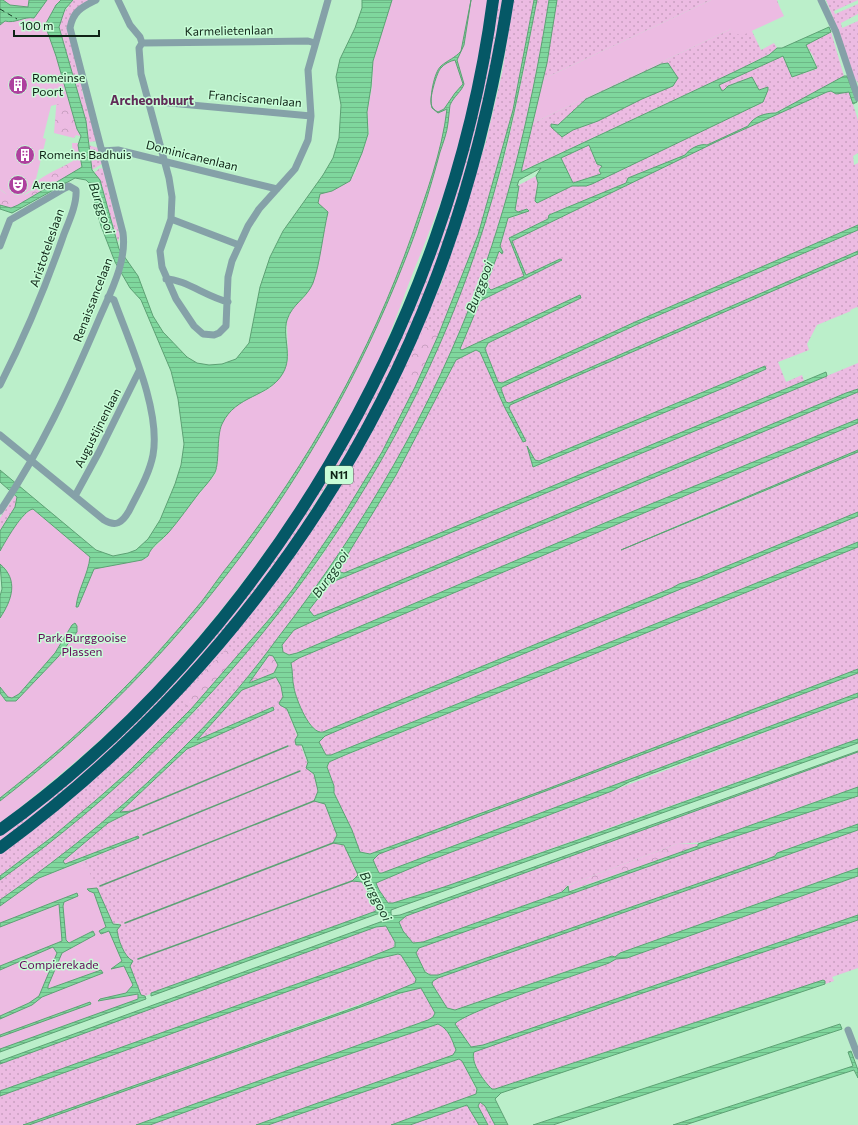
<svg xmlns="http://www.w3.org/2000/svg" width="858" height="1125" font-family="Commissioner,sans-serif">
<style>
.grass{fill:url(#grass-dots);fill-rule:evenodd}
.forest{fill:url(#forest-crowns)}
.park{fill:#ecbbe2}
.water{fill:url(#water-rules);stroke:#5da174;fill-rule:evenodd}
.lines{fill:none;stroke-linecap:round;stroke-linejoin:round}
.stream{stroke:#5da174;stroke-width:1.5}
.ferry{stroke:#173c25;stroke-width:1;stroke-dasharray:5 4;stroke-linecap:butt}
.street{stroke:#85a1a8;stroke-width:7}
.highway{stroke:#055866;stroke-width:12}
.labels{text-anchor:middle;stroke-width:3;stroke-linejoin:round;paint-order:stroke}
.shield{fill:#c8fdd7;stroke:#466450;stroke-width:1}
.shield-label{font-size:11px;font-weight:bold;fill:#0f2316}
.street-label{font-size:12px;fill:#0f2316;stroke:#c8fdd7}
.poi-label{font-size:12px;fill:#0f2316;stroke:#c8fdd7;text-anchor:start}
.park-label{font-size:12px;fill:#640759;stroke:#c8fdd7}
.neighbourhood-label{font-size:13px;font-weight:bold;fill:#612b58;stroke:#c8fdd7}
.water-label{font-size:13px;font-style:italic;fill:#173c25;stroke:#c8fdd7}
</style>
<defs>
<pattern id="grass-dots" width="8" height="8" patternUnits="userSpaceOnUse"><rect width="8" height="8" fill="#ecbbe2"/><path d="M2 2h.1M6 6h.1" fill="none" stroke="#c9a0c1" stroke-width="1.8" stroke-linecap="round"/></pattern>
<pattern id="forest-crowns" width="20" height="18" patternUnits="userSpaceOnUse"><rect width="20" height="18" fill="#ecbbe2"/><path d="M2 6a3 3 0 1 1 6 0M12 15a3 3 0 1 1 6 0" fill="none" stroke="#c9a0c1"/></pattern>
<pattern id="water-rules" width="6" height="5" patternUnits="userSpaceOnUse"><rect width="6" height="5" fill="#7fd79d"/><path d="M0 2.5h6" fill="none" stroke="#6db886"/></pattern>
</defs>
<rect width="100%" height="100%" fill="#bbefca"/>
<!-- grass -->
<path class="grass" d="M 73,0 L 89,0 L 70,17 L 83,90 L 82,90 L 97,141 L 88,142 L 86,121 L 59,27 L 63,14 Z
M 496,0 L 504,0 L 484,103 L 453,215 L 432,279 L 403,347 L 358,435 L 290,544 L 215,643 L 116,748 L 0,844 L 0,834 L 81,771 L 282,546 L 347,444 L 412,308 Z
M 513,0 L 534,0 L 513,110 L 478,235 L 438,336 L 415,387 L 382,452 L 344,514 L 293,589 L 272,616 L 191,709 L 129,771 L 95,801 L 52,837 L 0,876 L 0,854 L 67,802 L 286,565 L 441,284 L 486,141 L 502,73 Z
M 537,0 L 549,0 C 534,95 513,189 480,280 C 433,408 363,528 280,635 C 253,672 224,707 192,739 C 134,799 68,853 0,900 L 0,880 C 70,830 133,774 193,713 C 214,692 232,666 251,644 C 277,612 305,582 327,548 C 392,448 445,340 483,228 C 509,154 522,77 537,0 Z
M 557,0 L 711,0 L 543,79 Z
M 724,0 L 777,0 L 781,11 L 750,27 L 761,50 L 774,43 L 777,48 L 775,51 L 732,73 L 520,172 L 533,123 L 731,29 Z
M 826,0 L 858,0 L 834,11 L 835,14 L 858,4 L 858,14 L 841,23 L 842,28 L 858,21 L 858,83 L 854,77 L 837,27 Z
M 831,32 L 844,76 L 837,82 C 817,92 798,102 778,111 C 766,117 758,112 749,126 L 707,145 C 700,143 689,149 685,155 L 629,178 L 626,183 L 573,206 L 571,205 L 549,215 L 548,219 L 509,238 L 524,276 L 491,290 L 485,285 L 499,251 L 508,218 L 517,216 L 527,209 L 518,212 L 515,210 L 519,187 L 517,186 L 536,176 L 538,183 L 535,201 L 537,203 L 572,186 L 586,186 L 763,102 L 768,90 L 767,87 L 759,90 L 732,85 L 722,91 L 719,85 L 783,56 L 792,77 L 817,69 L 813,56 L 806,45 Z
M 827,92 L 849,92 L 858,120 L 858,153 L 853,156 L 854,165 L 858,163 L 858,225 L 635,322 L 501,383 L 498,382 L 485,349 L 488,343 L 581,298 L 462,350 L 460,349 L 480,301 L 562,260 L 560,259 L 526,275 L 512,241 L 718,141 Z
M 88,145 L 99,148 L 103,163 L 92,170 Z
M 589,145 L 597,164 L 602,166 L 601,174 L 573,183 L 561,158 Z
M 100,168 L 103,169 L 120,236 L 118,242 L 100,180 L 94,173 Z
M 858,230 L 858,251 L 509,403 L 506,402 L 501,389 L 502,387 L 638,324 Z
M 858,254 L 858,308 L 857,307 L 850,310 L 851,311 L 817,325 L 807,344 L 809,350 L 778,362 L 786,382 L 802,375 L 804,381 L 343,574 L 340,572 L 339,567 L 396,475 L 455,360 L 476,350 L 480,352 L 504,406 L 523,442 L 525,441 L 509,408 L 510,405 ZM 764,366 L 766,367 L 726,387 L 535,467 L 535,460 L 539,461 Z
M 858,363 L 858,389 L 330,610 L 314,616 L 309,610 L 330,583 Z
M 858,392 L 858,419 L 608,522 L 297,653 L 289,655 L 283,652 L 282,644 L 294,630 L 331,613 Z
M 858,423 L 858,450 L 636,543 L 706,516 L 858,452 L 858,512 L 698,578 L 679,584 L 672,588 L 323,732 C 310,735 296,699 294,688 C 292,679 292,671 291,663 L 299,658 Z
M 15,495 L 17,497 L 15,507 L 0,531 L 0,518 Z
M 858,516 L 858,542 L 331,755 L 325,755 L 319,742 L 325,736 Z
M 858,547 L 858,669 L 547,789 L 370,854 L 360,852 L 352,830 L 334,793 L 334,786 L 327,767 L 329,762 Z
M 858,673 L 858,693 L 382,873 L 379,873 L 373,860 L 379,854 Z
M 276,676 L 281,686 L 283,697 L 280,703 L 287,709 L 310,770 C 316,776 319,788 318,795 L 325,804 L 337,835 L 333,843 L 344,845 L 376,905 L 376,911 L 145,996 L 141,995 L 130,966 L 133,961 C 126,958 115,938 117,930 C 117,927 119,926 119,923 L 113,924 L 110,920 L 84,861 L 139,838 L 138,836 L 64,864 L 63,860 L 108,823 L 130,812 L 121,813 L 120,812 L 187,749 L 274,710 L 273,707 L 197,740 L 197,738 L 242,690 Z
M 858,697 L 858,739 L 444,887 L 393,903 L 388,903 L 379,890 L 376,883 L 428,861 Z
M 858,752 L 858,787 L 781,814 L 706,842 L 677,844 L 576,882 L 567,886 L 562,892 L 423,942 L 413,943 L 403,931 L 399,922 L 406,916 Z
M 858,796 L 858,824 L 777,853 L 775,856 L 765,860 L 438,975 L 430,975 C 423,970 418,961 416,951 L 419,948 L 706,846 Z
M 858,830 L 858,868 L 620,953 L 615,957 L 612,956 L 455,1010 L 447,1008 L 432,984 L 433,981 L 438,978 Z
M 858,876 L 858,915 L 483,1045 L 471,1047 L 455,1024 C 461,1013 588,971 609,963 L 616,959 L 627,958 Z
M 858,920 L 858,968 L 832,977 L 834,981 L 825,984 L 823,980 L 495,1089 L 492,1089 C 484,1082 471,1062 474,1052 L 634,996 Z
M 384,925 L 386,926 L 395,942 L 393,949 L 0,1091 L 0,1064 L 348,936 Z
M 398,954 L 401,955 L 416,979 L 415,983 L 402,989 L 23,1125 L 0,1125 L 0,1096 L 377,959 Z
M 417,988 L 421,988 L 435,1013 L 433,1017 L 428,1020 L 136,1125 L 29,1125 Z
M 438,1024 C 449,1029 452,1040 456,1051 L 455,1054 L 446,1058 L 256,1125 L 150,1125 L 273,1080 Z
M 459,1059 L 462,1061 L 478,1093 L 449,1105 L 391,1125 L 268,1125 Z
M 479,1103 L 483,1103 L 495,1125 L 488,1125 L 478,1106 Z
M 467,1105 L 479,1125 L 410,1125 Z"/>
<!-- forest -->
<path class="forest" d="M 56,56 L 77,129 L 81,136 L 81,140 L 80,136 L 76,135 L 74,138 L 54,133 L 57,96 Z
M 72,143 L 80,143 L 78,145 L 82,160 L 80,169 L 18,205 L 11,208 L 0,205 L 0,189 C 8,198 22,199 31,191 C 33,189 33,185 35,183 C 45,174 61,168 73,161 Z
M 425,326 L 438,336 L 415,387 L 403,376 Z
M 227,648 L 237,657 L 191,709 L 185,705 L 182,697 Z
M 269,655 L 273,656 L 278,666 L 274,673 L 249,683 Z
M 677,844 L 698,844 L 699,846 L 568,891 L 568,886 L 576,882 Z"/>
<!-- park -->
<path class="park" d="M 0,0 L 66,0 L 54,11 L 73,100 L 51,106 L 43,138 L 46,139 L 35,183 L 31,190 L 22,196 L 14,197 L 9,196 L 0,189 Z
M 392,0 L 488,0 C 482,36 479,76 469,112 C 455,166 435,219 414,270 C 401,304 389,338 374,371 C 319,486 236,601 148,694 C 103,741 51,782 0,824 L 0,618 L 5,611 L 7,570 L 0,564 C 0,560 0,555 0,551 C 2,543 25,510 33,509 L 90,557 L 142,560 L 148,557 L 148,553 L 162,540 L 216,473 L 217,447 L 221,424 L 231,409 L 250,397 L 269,389 L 283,374 L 288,360 L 287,321 L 293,307 L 306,295 L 313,282 L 321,240 L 316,203 L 319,194 L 349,181 L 355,173 L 369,133 L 367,112 L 372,87 L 373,61 Z
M 711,0 L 776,0 L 784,16 L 743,35 L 735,34 L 731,29 L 533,123 L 543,79 Z
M 84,861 L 97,888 L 94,892 L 122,962 L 138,994 L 138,999 L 0,1049 L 0,906 L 39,878 Z"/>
<!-- water -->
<path class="water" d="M 0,0 L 3,0 L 10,5 L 28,7 L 29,0 L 47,0 L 34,18 C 24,16 15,24 5,21 L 0,25 Z
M 61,0 L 73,0 L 65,9 L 59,27 L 86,121 L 92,170 L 100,180 L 119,249 L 138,276 L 153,316 L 163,332 L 187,357 L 197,363 L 209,365 L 222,364 L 236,359 L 249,343 L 260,287 L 270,257 L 283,231 L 323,175 L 333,158 L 339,138 L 341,105 L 336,77 L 340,59 L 355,28 L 362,8 L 362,0 L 392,0 L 373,61 L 371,87 L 367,112 L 368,134 L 362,153 L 350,181 L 332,191 L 320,194 L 318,203 L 328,212 C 323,233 320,264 313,283 C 307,298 292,304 287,320 C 282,337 293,356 283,373 C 269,398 236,394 222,424 C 216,437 220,466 214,474 C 210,481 204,487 199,493 C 189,506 180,519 169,532 C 162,540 151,546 148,556 L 142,560 L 94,569 L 78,607 L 76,607 C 78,589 88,575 90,557 L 33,509 C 23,510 5,542 0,551 L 0,531 L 15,507 L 17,497 L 0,482 L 0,470 L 96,550 L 113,556 L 128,553 L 136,550 L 148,539 L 160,520 L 175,484 L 181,465 L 184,444 L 178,399 L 171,371 L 141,300 L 130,288 L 115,262 L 101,226 L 89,183 L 86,180 L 75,178 L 12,213 L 0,209 L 0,205 L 11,208 L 18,205 L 82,167 L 78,145 L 81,136 L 77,129 L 56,56 L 45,25 L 56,5 Z
M 471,0 L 464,45 L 457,60 L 464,84 C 462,91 454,96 450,105 C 449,111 449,117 448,123 C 447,133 443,143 440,152 C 430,190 418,228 403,265 C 320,476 180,662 0,801 L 0,798 C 38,768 77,736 111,701 C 143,670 173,636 202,601 C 212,588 221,574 232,561 C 309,462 370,354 412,235 C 426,194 442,152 447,109 L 438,113 L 432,108 C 429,99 434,72 441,66 C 448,60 455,58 461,51 ZM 455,60 L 463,84 L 455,93 L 444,109 L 438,112 C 434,110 431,107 431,102 C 430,97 437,71 441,68 C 444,64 450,61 455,60 Z
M 534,0 L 537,0 C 522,76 508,149 485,223 C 403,487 224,720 0,880 L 0,876 L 52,837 L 95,801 L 129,771 L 191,709 L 272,616 L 293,589 L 344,514 L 382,452 L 415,387 L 438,336 L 478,235 L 513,110 Z
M 549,0 L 557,0 L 547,63 L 521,172 L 732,73 L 769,55 L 777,48 L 782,48 L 829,27 L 831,32 L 806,45 L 817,68 L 792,77 L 783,56 L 719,85 L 722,91 L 724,90 L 728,86 L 752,77 L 759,90 L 768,87 L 768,90 L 763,102 L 592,184 L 586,186 L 572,186 L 537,203 L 535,201 L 538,183 L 536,176 L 541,168 L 519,180 L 517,186 L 519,186 L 515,210 L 518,212 L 527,209 L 529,211 L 508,218 L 500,246 L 503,252 L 502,254 L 499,251 L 486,285 L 491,290 L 524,276 L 509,238 L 548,219 L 549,215 L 626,183 L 628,178 L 685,155 C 689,149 700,143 707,145 L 748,126 C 754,116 765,113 776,113 L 844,76 L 847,76 L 857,102 L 853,104 L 849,92 L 836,94 L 831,91 L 827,92 L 718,141 L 512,241 L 526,275 L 560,259 L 562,260 L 480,301 L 460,349 L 462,350 L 580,295 L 581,298 L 488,343 L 485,349 L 498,382 L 502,383 L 635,322 L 858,225 L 858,230 L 638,324 L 502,387 L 501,389 L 506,402 L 509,403 L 858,251 L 858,254 L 510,405 L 509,408 L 526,441 L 523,442 L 504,406 L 480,352 L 476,350 L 456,360 L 396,475 L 340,567 L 340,572 L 344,573 L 826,372 L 827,376 L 330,583 L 309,610 L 314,616 L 330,610 L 846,393 L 858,389 L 858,392 L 331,613 L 294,630 L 282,645 L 283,652 L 289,655 L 297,653 L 607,522 L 858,419 L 858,423 L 299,658 L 291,663 C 293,671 292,680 294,688 C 296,699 310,735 323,732 L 672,588 L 679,584 L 698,578 L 858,512 L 858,516 L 353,724 L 325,736 L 319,742 L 326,755 L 331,755 L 858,542 L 858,547 L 345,755 L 329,762 L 327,767 L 334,786 L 334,793 L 352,830 L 360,852 L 370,854 L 547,789 L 858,669 L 858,673 L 379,854 L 373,860 L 379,873 L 382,873 L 858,693 L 858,697 L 629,782 L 612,791 L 428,861 L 376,883 L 379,890 L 388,903 L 393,903 L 444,887 L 609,829 L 858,739 L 858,743 L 399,907 L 391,910 L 391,914 L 392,916 L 400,915 L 858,751 L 858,752 L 406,916 L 399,922 L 403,931 L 413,943 L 423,942 L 562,892 L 568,886 L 569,892 L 698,846 L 698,844 L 858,787 L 858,796 L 706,846 L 419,948 L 416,953 L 425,972 L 430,975 L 438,975 L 765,860 L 775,856 L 777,853 L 858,824 L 858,830 L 438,978 L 433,981 L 432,984 L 447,1008 L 455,1010 L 612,956 L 615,957 L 620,953 L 858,868 L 858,876 L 627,958 L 616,959 L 609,963 C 588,971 461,1013 455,1024 L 471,1047 L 483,1045 L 858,915 L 858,920 L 634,996 L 474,1052 C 470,1062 484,1082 492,1089 L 495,1089 L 823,980 L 825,981 L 825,984 L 501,1093 L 495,1099 L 508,1125 L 495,1125 L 485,1106 L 480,1102 L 478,1106 L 488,1125 L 479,1125 L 467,1105 L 410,1125 L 391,1125 L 476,1094 L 477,1089 L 462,1061 L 459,1059 L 268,1125 L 256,1125 L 453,1055 L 456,1050 C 452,1040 449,1029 438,1024 L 273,1080 L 150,1125 L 136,1125 L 428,1020 L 433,1017 L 435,1013 L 421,988 L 400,993 L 29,1125 L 23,1125 L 359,1006 L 415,983 L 416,979 L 401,955 L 398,954 L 377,959 L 0,1096 L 0,1091 L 355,963 L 395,947 L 395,942 L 386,926 L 376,927 L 0,1064 L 0,1061 L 383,921 L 384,918 L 381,914 L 377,914 L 151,996 L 151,993 L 376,911 L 376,905 L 362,882 L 352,881 L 358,875 L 344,845 L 333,843 L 337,835 L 325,804 L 314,801 L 318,791 L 314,774 L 306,768 L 308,762 L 302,745 L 296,745 L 295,740 L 298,735 L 287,709 L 280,705 L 279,703 L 283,697 L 281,686 L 276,677 L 242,690 L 197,740 L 273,707 L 274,710 L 187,749 L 120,812 L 132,811 L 108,823 L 63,861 L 65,864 L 138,836 L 139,838 L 39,878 L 0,906 L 0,900 C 68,853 134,799 192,739 C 224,707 253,672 280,635 C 363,528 433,408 480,280 C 513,189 534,95 549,0 ZM 589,145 L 597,164 L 602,166 L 599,170 L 601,174 L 573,183 L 561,158 ZM 269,655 L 273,656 L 278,665 L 274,673 L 249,683 Z
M 668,63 L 678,78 L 673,86 L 642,99 L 598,121 L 573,130 L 562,137 L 551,127 L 551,124 L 558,125 L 586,99 L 661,64 Z
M 765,366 L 766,369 L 726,387 L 533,467 L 527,446 L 535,460 L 539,461 Z
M 858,450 L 858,452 L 621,550 Z
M 0,564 C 19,580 12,600 0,618 L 0,596 L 2,589 Z
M 75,623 L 77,626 L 77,632 L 58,657 L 16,701 L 6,701 L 0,693 L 0,687 L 8,697 L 12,698 L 19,694 L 55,653 L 72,625 Z
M 97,888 L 113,924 L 121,925 L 117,930 C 118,939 124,957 133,961 L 130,966 L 141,995 L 145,996 L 146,999 L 0,1052 L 0,1049 L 138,999 L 138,994 L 98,1001 L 100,999 L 126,993 L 133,985 L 124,966 L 111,969 L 122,961 L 109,931 L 101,934 L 99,931 L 106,927 L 94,893 L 89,891 L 87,889 Z
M 77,893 L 78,896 L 64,902 L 63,906 L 66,940 L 69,943 L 93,931 L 95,935 L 62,953 L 48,986 L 48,989 L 101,970 L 103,973 L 42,997 L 32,1005 L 0,1019 L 0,1016 L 29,1003 L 39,996 L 57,953 L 53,947 L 0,970 L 0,966 L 62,941 L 59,904 L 0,927 L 0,923 Z
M 90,1002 L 91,1004 L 0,1037 L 0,1035 Z
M 840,1024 L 842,1029 L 553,1125 L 533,1125 Z
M 851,1051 L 858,1070 L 858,1078 L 854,1070 L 685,1125 L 673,1125 L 853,1066 L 848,1052 Z"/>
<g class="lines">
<!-- stream -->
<path class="stream" d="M 132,811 L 288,746
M 143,835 L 300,771
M 100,886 L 314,801
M 125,923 L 333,843
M 138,959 L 352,881"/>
<!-- ferry -->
<path class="ferry" d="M 0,9 L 17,19"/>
<!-- street -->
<path class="street" d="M 118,0 L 130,25 L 140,37 L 142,43 L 139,48 L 141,74 L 169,178 L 172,197 L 171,219 L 160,251 L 162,267 L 176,299 L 194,326 L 203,334 L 214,335 L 219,333 L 226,326 L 228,277 L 232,261 L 248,226 L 259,209 L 295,169 L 308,140 L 311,116 L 308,70 L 328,0
M 821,0 L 836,32 L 858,98
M 142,43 L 308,41 L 315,43
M 149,103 L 159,102 L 311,116
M 102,151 L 118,150 L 277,189
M 171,219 L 239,245
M 0,246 L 10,220 L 65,188 L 69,186 L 76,190 C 77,204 69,221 64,234 C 46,286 25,336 0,385
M 166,279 C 184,279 207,297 228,302
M 0,435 L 104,520 C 116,527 122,523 129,511 C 138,493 149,475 153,455 C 161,410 130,344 114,300 L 108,297
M 75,496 L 99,452 L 139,371
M 0,511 C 40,452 71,385 99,319 C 110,293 127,262 123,233 L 70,28 C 73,11 82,7 96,0
M 848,1030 L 858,1056"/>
<!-- highway -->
<path class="highway" d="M 0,830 C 263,641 451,321 493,0
M 0,848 C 194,705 349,507 435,281 C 469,192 493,94 508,0"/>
</g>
<!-- icons -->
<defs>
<g id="building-disc" transform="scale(1)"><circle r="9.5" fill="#ae409e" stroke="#c8fdd7"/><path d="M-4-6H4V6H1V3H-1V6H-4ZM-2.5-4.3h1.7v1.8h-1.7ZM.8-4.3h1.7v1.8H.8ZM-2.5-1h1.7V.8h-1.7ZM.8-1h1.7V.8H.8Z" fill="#fff"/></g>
<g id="theatre-disc" transform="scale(1)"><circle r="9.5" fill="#ae409e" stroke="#c8fdd7"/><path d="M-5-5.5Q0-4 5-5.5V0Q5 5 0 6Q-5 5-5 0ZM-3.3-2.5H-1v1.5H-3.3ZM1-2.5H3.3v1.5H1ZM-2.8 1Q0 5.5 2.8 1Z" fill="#fff"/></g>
</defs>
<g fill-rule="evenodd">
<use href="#building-disc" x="18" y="85"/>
<use href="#building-disc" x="25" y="155"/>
<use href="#theatre-disc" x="18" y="185"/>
</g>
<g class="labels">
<!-- shield labels -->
<rect class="shield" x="325" y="466" width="28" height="18" rx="3"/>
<g class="shield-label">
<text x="339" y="479">N11</text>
</g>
<!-- street labels -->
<g class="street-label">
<text transform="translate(229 31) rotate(-1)" y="4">Karmelietenlaan</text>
<text transform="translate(255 99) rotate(5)" y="4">Franciscanenlaan</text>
<text transform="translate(192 156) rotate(14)" y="4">Dominicanenlaan</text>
<text transform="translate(47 248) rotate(-71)" y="4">Aristoteleslaan</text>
<text transform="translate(93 300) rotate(-69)" y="4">Renaissancelaan</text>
<text transform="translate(98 428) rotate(-63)" y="4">Augustijnenlaan</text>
</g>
<!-- poi labels -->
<g class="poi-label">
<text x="32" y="82">Romeinse<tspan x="32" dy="14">Poort</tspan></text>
<text x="39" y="159">Romeins Badhuis</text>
<text x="32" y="189">Arena</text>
</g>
<!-- park labels -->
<g class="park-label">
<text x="82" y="642">Park Burggooise<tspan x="82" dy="14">Plassen</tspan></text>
<text x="59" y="969">Compierekade</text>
</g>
<!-- neighbourhood labels -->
<g class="neighbourhood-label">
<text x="152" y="105">Archeonbuurt</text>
</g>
<!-- water labels -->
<g class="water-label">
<text transform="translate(102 208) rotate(71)" y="5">Burggooi</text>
<text transform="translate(479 287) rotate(-69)" y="5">Burggooi</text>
<text transform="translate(330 574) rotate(-55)" y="5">Burggooi</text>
<text transform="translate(376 896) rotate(63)" y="5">Burggooi</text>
</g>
</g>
<!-- scale -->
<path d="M14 30v6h85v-6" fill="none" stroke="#0f2316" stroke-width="2"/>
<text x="20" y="30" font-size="12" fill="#0f2316" stroke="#c8fdd7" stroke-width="3" paint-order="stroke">100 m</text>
</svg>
